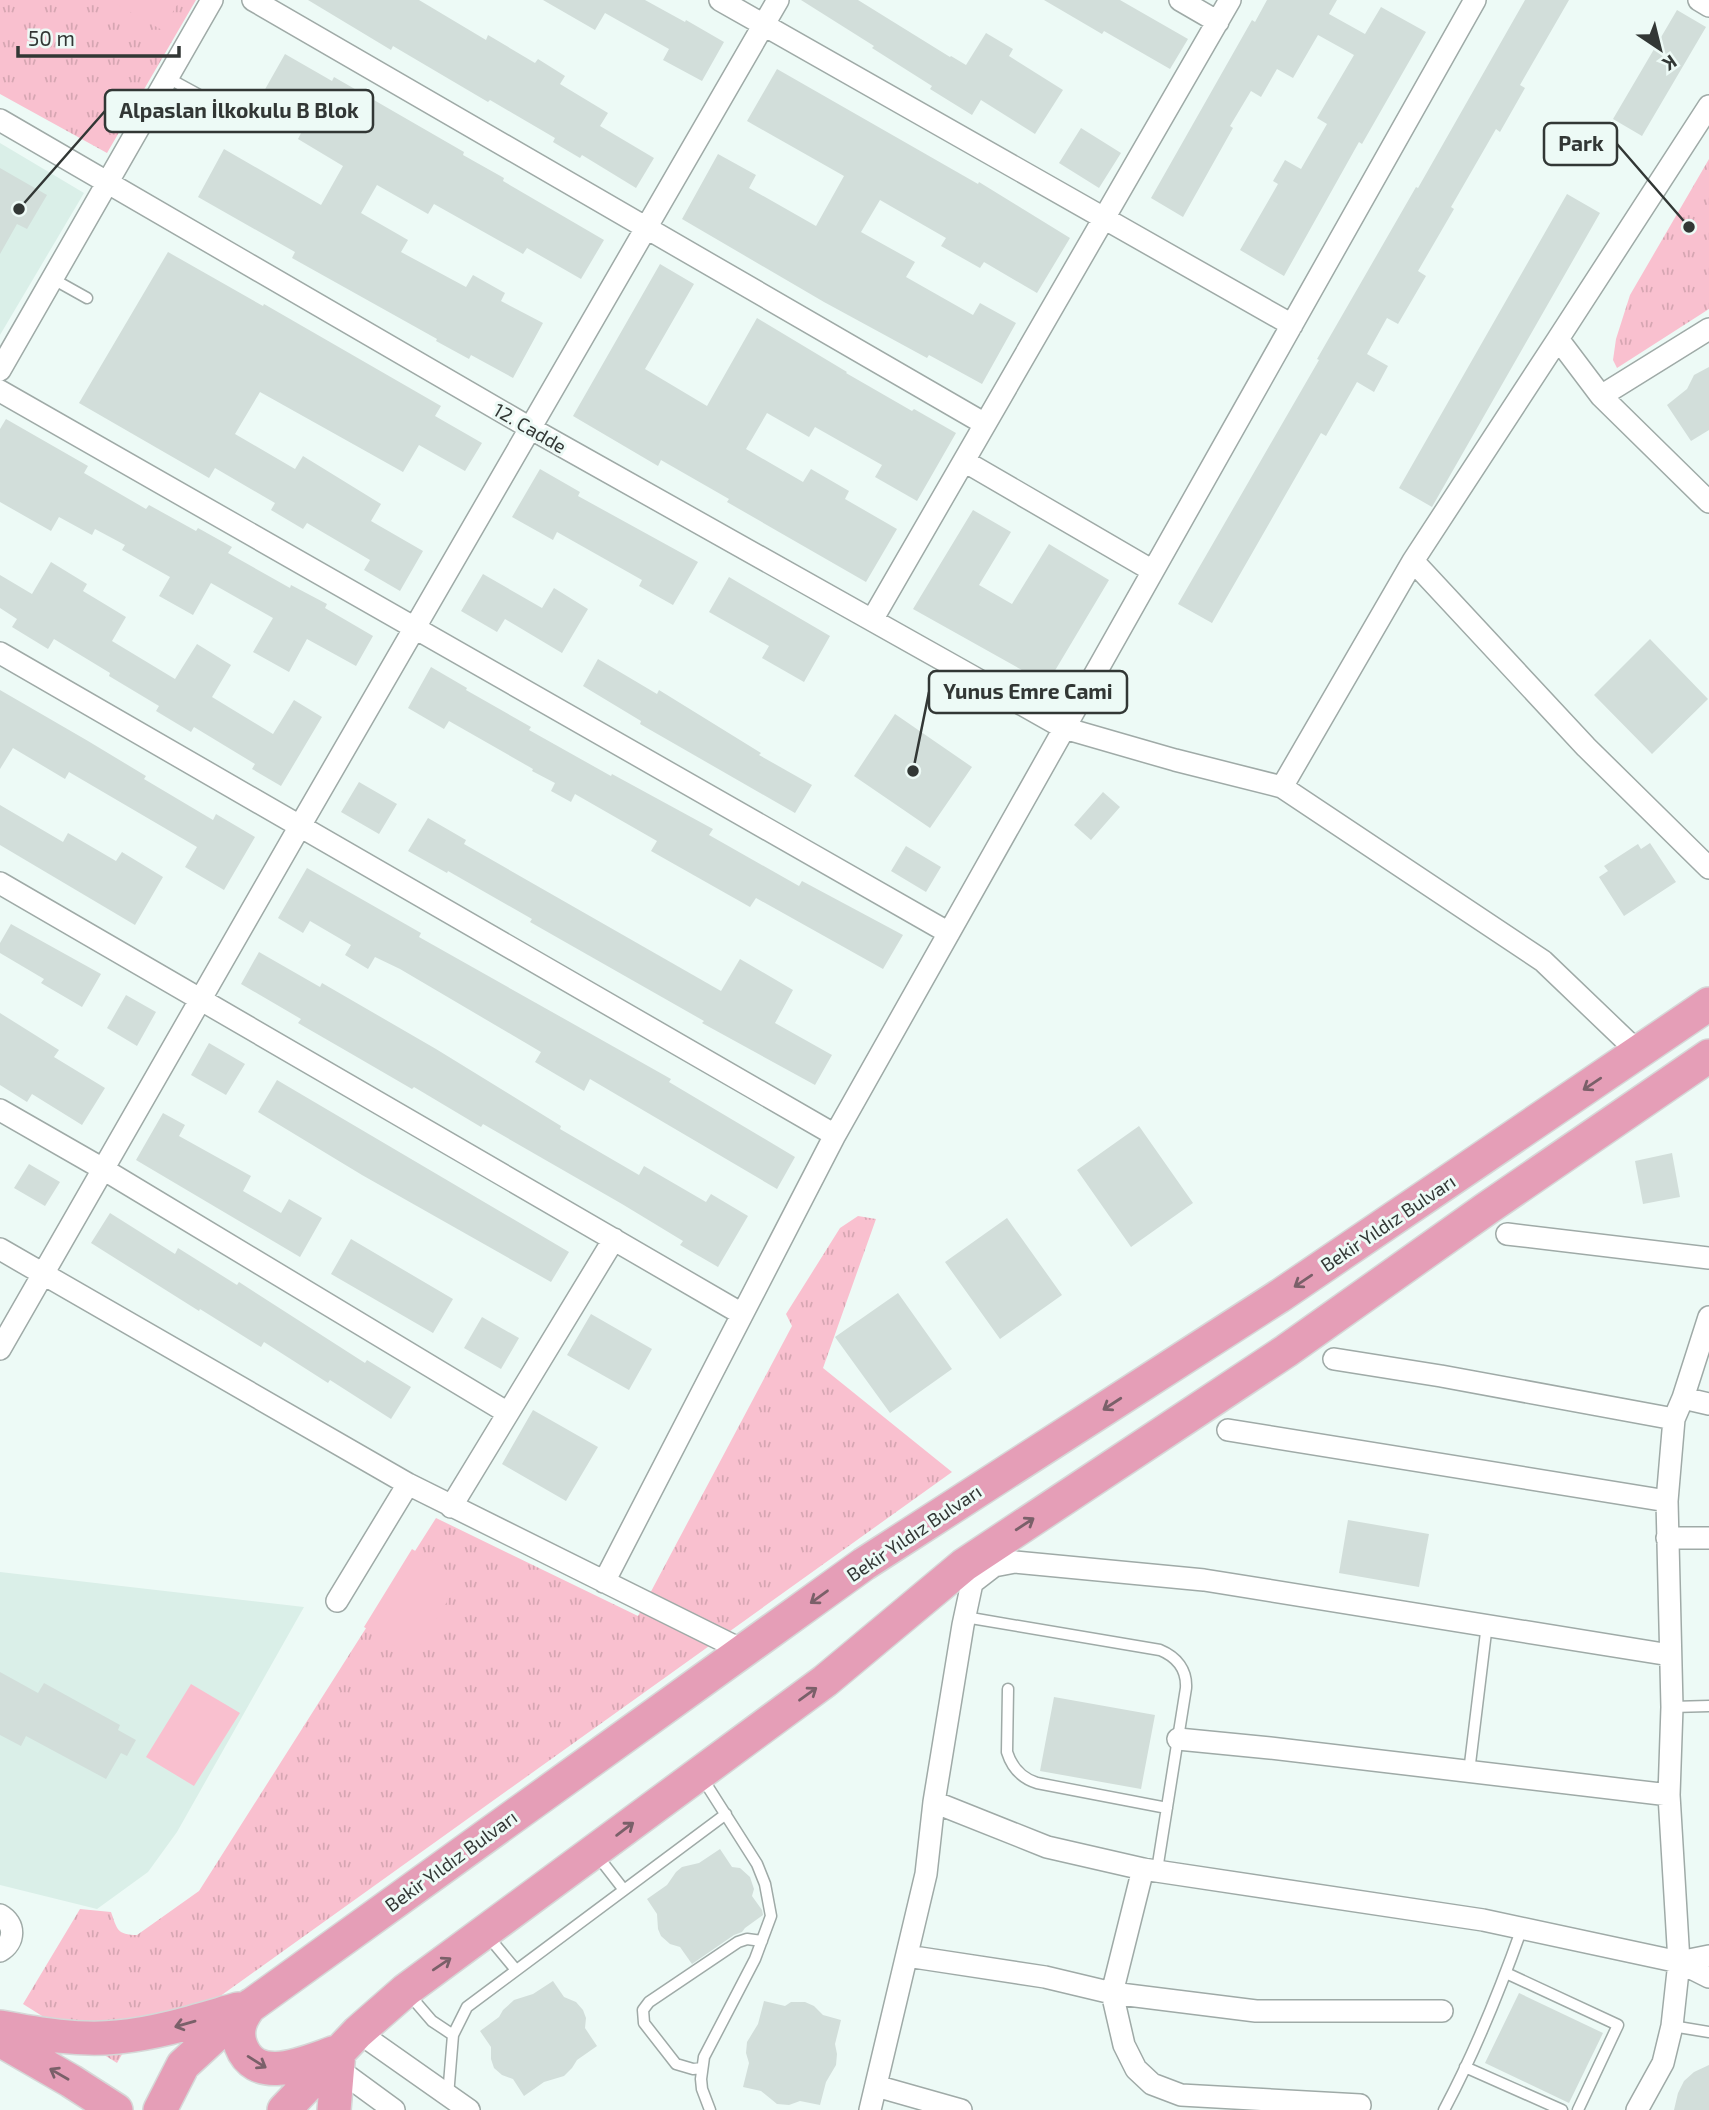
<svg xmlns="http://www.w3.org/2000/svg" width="1709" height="2110" font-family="'Exo 2',sans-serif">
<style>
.built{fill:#daefe8}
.park{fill:url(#park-tufts)}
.pitch{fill:#f9c0cf}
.building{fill:#d2deda}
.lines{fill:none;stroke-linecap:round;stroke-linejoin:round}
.lane-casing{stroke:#9faaa7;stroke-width:13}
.street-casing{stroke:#9faaa7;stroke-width:24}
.primary-casing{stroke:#d6d7d7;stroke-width:36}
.lane{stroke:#fff;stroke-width:10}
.street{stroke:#fff;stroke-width:21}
.primary{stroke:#e59eb7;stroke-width:33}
.oneway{stroke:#7a6069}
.labels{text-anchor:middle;stroke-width:6;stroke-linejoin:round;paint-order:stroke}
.street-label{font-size:19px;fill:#323735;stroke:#edfaf6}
.leader{fill:none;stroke:#323735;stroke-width:2.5}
.callout-dot{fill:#323735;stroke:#edfaf6;stroke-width:2.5}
.callout{fill:#edfaf6;stroke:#323735;stroke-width:2.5}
.callout-label{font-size:21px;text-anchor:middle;font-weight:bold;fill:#323735}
</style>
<defs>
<pattern id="park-tufts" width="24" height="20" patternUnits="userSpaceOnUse" patternTransform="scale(1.75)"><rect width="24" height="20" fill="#f9c0cf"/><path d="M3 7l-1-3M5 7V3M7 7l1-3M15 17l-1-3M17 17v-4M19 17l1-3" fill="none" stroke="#d6a6b2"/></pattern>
</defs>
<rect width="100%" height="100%" fill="#edfaf6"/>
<!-- built -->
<path class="built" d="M 0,143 L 84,193 L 0,335 Z
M 0,1572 L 304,1607 L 177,1832 L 148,1872 L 97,1909 L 0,1885 Z"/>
<!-- park -->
<path class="park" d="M 0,0 L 196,0 L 107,153 L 0,94 Z
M 1709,159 L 1709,309 L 1617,368 L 1613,360 L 1616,339 L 1630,295 Z
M 858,1216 L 876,1219 L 823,1368 L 952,1472 L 166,2035 L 142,2020 L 117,2063 L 23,2004 L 80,1909 L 111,1912 C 117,1929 117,1935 137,1935 L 199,1891 L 436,1518 L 638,1616 L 792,1326 L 786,1314 L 840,1228 Z"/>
<!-- pitch -->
<path class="pitch" d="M 109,0 L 180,0 L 162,30 Z
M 412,1549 L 461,1579 L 413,1657 L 364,1627 Z
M 191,1684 L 240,1713 L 194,1786 L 146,1757 Z"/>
<!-- building -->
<path class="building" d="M 308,0 L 419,0 L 486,40 L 488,35 L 535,63 L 538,59 L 565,76 L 560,84 L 608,113 L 600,126 L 654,158 L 636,188 L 582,155 L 580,158 L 553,142 L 555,138 L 490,100 L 488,102 L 393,46 L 391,50 Z
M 543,0 L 645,0 L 685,22 L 686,20 L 724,42 L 702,81 L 663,60 L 669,49 L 605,13 L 595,30 Z
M 801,0 L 858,0 L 950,57 L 951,56 L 966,65 L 986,33 L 1013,49 L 1009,56 L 1063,90 L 1035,134 L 981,100 L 972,115 L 930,89 L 932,86 L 872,48 L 874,46 Z
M 1044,0 L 1120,0 L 1188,39 L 1170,69 L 1104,31 L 1102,34 Z
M 1267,0 L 1337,0 L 1329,14 L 1365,34 L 1381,7 L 1426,32 L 1362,144 L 1359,142 L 1284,276 L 1240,250 L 1278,184 L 1273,181 L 1285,160 L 1301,169 L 1327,124 L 1317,118 L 1354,55 L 1318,35 L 1293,78 L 1277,69 L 1261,97 L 1251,91 L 1230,126 L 1233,128 L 1183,217 L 1151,198 L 1252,20 L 1255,22 Z
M 1525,0 L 1569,0 L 1520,85 L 1525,88 L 1500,132 L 1496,129 L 1451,207 L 1454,209 L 1418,271 L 1426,276 L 1398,324 L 1387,318 L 1367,354 L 1388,366 L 1374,392 L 1357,382 L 1326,436 L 1321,433 L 1212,623 L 1178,604 L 1319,360 L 1317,359 L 1416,187 L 1418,188 Z
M 1677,10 L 1706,27 L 1642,136 L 1613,119 Z
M 285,54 L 332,81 L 334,77 L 464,152 L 463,155 L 504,178 L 503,181 L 604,240 L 581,279 L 527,248 L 523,254 L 434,204 L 428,214 L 377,185 L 361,213 L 408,240 L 401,252 L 466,287 L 473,275 L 505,293 L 501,301 L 543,323 L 513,378 L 471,355 L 469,359 L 436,341 L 437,339 L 292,258 L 295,252 L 198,197 L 224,149 L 321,205 L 343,166 L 298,139 L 301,133 L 255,107 Z
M 777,69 L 978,184 L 979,182 L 1070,238 L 1037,293 L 984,262 L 980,268 L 941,246 L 946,238 L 880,200 L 861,232 L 915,262 L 906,277 L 973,315 L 980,303 L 1016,323 L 982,384 L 929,355 L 927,358 L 824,302 L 682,219 L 718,154 L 756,175 L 749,188 L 816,226 L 844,176 L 747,121 Z
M 1081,128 L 1121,153 L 1099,188 L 1059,163 Z
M 0,168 L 47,195 L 27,229 L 17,224 L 0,254 Z
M 1567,194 L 1600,213 L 1432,507 L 1399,488 Z
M 168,252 L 263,306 L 264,304 L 441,406 L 435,416 L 482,443 L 465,471 L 419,445 L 403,472 L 260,392 L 235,434 L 295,469 L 303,456 L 381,504 L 371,521 L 423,551 L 400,591 L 364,570 L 370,560 L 307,523 L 303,529 L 271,510 L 275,503 L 215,468 L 209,478 L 79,403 Z
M 660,264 L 694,284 L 645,369 L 707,406 L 757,318 L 847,372 L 846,373 L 912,411 L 914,409 L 956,433 L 917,501 L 875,477 L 882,465 L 815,427 L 809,437 L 767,413 L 746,449 L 803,482 L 811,469 L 849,491 L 845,499 L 897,529 L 866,582 L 727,502 L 729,499 L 661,460 L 658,466 L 573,416 Z
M 1709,367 L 1709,430 L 1691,441 L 1667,405 L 1687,389 L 1694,375 Z
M 6,419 L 88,466 L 84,473 L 146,509 L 149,505 L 196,531 L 198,528 L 232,547 L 228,553 L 290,588 L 291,585 L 327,604 L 325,608 L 373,636 L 356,666 L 307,639 L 289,672 L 253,652 L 273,618 L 211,583 L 193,615 L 159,596 L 170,577 L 122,550 L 125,545 L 95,529 L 92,535 L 59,517 L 51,531 L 0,502 L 0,429 Z
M 540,469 L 580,492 L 578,496 L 698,562 L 673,605 L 639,586 L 642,580 L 557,532 L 553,540 L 512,517 Z
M 973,510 L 1011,532 L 979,585 L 1012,604 L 1049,544 L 1109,580 L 1047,684 L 913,609 Z
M 51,562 L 87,584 L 83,591 L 126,617 L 112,641 L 175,679 L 197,644 L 231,665 L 212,697 L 273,734 L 294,700 L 322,717 L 281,786 L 252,769 L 255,764 L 194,727 L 191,732 L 156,711 L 159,706 L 109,676 L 110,673 L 54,639 L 48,649 L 12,627 L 17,619 L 0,608 L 0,575 L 32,594 Z
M 483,574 L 542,608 L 554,588 L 588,609 L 562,653 L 505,619 L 497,632 L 461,611 Z
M 729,577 L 830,636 L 804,682 L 762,658 L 769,646 L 709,612 Z
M 1650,639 L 1708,699 L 1652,754 L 1594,695 Z
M 598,659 L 657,694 L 659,690 L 761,753 L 759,755 L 812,785 L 795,813 L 640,724 L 641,721 L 583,686 Z
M 431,667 L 467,688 L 466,690 L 531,727 L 529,730 L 611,776 L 612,774 L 713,829 L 709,835 L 799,886 L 802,881 L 903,935 L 883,969 L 756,898 L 750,907 L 651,851 L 657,841 L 575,794 L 571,802 L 551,791 L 555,783 L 532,771 L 533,769 L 449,721 L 444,729 L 408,708 Z
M 0,690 L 88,741 L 146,776 L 144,779 L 213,820 L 216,814 L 255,837 L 224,890 L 185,867 L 197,847 L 69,772 L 65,779 L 13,748 L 0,769 Z
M 895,714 L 972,767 L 930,828 L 854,776 Z
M 359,782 L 397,804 L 379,834 L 341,812 Z
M 1103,792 L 1120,807 L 1091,840 L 1074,825 Z
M 0,805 L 63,842 L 68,833 L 116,861 L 122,852 L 163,877 L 135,925 L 0,845 Z
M 428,818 L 466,840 L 464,844 L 721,991 L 740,959 L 793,990 L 775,1023 L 832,1055 L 815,1085 L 702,1023 L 704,1021 L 530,922 L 532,919 L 448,871 L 447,873 L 408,851 Z
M 1650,843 L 1676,882 L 1624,916 L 1599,877 L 1608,871 L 1604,866 L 1638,844 L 1641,849 Z
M 906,846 L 941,867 L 926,892 L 891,871 Z
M 307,868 L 421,933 L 419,937 L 671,1079 L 669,1082 L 795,1157 L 777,1189 L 590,1079 L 584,1091 L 535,1062 L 541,1052 L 400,969 L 375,957 L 368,969 L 345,955 L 351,945 L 310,921 L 303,933 L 278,918 Z
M 11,924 L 101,974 L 82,1007 L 41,983 L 44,979 L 0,953 L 0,943 Z
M 259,952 L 320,987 L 322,983 L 436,1049 L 561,1126 L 560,1129 L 639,1175 L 644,1166 L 706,1202 L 711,1194 L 748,1216 L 718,1267 L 680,1245 L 683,1241 L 622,1204 L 483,1124 L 481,1127 L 414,1087 L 412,1089 L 350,1053 L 298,1023 L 301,1019 L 241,984 Z
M 126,995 L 156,1012 L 137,1046 L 107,1028 Z
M 0,1013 L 59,1050 L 54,1057 L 105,1088 L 82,1125 L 32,1094 L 27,1102 L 0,1085 Z
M 209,1043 L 245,1064 L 226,1095 L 191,1075 Z
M 277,1080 L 569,1252 L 551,1282 L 362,1175 L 258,1112 Z
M 163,1113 L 185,1125 L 179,1136 L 251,1176 L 243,1191 L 281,1213 L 289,1199 L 322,1218 L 300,1257 L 136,1160 Z
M 1139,1126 L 1193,1203 L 1131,1247 L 1077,1170 Z
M 1672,1153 L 1680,1197 L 1643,1204 L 1635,1161 Z
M 29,1164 L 60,1182 L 45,1206 L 14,1188 Z
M 110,1213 L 175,1254 L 178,1248 L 237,1285 L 239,1282 L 365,1363 L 367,1360 L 411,1387 L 391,1419 L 330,1380 L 328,1383 L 264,1342 L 261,1347 L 200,1309 L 199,1311 L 91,1243 Z
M 1007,1218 L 1062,1295 L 1000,1339 L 945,1262 Z
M 351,1239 L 453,1299 L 433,1333 L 331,1274 Z
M 898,1293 L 952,1369 L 890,1413 L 835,1337 Z
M 591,1314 L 652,1349 L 629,1390 L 567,1355 Z
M 482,1317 L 519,1338 L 501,1369 L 464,1348 Z
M 533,1410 L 598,1447 L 566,1501 L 502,1464 Z
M 1348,1520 L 1429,1534 L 1419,1587 L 1339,1573 Z
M 0,1672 L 38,1693 L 44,1683 L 120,1725 L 118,1730 L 136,1740 L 127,1756 L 121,1753 L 106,1779 L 26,1736 L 21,1746 L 0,1735 Z
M 1054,1697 L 1155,1715 L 1141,1789 L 1040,1771 Z
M 720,1849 L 732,1867 L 740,1868 L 750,1877 L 754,1889 L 752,1896 L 762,1910 L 763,1915 L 745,1928 L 742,1932 L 734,1935 L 692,1964 L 680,1947 L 670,1944 L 661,1936 L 658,1929 L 657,1914 L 647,1899 L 667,1885 L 676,1872 L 682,1867 L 699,1863 Z
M 553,1981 L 564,1997 L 576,2002 L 583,2010 L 586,2018 L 585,2028 L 597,2046 L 577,2060 L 572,2068 L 564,2076 L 544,2082 L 524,2096 L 513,2079 L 502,2075 L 494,2068 L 491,2059 L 491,2047 L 480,2031 L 499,2017 L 503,2010 L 514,2000 L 533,1994 Z
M 1519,1993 L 1603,2033 L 1569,2103 L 1485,2063 Z
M 764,2001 L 785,2006 L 791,2002 L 805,2002 L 814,2006 L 823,2015 L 841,2020 L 835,2044 L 837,2054 L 836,2065 L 826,2082 L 820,2105 L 800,2101 L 789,2105 L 777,2104 L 761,2091 L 743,2087 L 749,2063 L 746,2053 L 747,2042 L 758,2024 Z
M 1709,2065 L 1709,2110 L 1674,2110 L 1678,2093 L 1684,2081 L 1694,2072 Z"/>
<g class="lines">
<!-- lane casing -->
<g class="lane-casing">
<path id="lane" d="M 168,78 L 201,96
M 53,279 L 87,298
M 965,1617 L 1160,1650 C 1177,1657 1187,1670 1186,1688 L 1157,1870
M 1008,1689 L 1007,1752 C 1012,1768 1021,1778 1037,1783 L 1167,1808
M 1672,1707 L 1709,1706
M 1469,1772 L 1487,1624
M 701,1776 L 757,1864 L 765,1884 L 771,1916 L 755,1959 L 704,2057 L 701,2079 L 702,2089 L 710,2110
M 596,1854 L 624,1890
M 487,1935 L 516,1970
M 1506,1973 L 1618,2025 L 1578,2110
M 407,1992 L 432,2021 L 453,2035
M 1672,2026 L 1709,2032
M 1465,2067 L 1562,2110
M 702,2068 L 693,2069 L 676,2064 L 644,2023 L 643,2010 L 649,2002 L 738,1942 L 747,1939 L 762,1941
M 448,2096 L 453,2035 L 467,2007 L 726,1814
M 1444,2110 C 1475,2052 1500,1990 1522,1928"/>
</g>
<!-- street casing -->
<g class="street-casing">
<path id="street" d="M 253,0 L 985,424
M 720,0 L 1292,325
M 1180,0 L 1218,22
M 1699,0 L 1709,6
M 1709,106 L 1558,339 L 1601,396 L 1709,502
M 0,120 L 530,428 L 1064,728 L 1175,760 L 1282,787 L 1413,561 L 1586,747 L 1709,868
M 0,370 L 212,0
M 0,391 L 949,933
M 1601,396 L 1709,329
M 964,461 L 1153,571
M 1413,561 L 1558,339
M 872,620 L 1230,0
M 0,653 L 835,1135
M 1282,787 L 1543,961 L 1638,1052
M 0,883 L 742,1314
M 0,1110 L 103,1169 L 508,1413
M 1507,1234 L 1709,1258
M 0,1249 L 408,1484 L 744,1651
M 0,1349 L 300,826 L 778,0
M 1334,1359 L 1441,1376 L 1674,1419
M 1683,1398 L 1709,1404
M 1228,1430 L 1667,1501
M 451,1507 L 614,1239
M 1667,1538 L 1709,1538
M 604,1582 L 835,1135 L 1475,0
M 972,1583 L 994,1566 L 1015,1562 L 1204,1580 L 1670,1655
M 337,1601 L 408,1484
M 1178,1739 L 1270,1748 L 1669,1795
M 934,1802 L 1047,1847 L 1143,1869 L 1483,1920 L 1679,1962 L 1709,1977
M 1143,1869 L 1112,1993 L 1124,2045 L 1136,2069 L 1152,2084 L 1181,2095 L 1360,2105
M 0,1915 C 16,1924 15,1942 0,1951
M 907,1956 L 1045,1977 L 1112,1993 L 1256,2011 L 1442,2011
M 1679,1962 L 1709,1956
M 358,2032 L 469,2110
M 338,2069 L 394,2110
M 876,2086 L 961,2110
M 870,2110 L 926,1874 L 934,1802 L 963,1625 L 972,1583 L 967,1570
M 1637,2110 L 1663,2063 L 1672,2026 L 1679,1962 L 1669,1795 L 1672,1707 L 1667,1501 L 1674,1419 L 1683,1398 L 1709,1317"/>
</g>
<!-- primary casing -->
<g class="primary-casing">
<path id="primary" d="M 251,2005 C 241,2017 235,2030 241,2046 C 257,2088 310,2060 339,2051 L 334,2110
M 0,2027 C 38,2034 79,2041 118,2037 C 159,2033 199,2020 238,2009
M 0,2040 L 71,2081 L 116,2110
M 160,2110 L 183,2065 L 235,2017 L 864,1564 L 1278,1297 L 1709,1004
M 284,2110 L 358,2032 L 406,1990 L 825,1681 L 964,1565 L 1286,1351 L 1486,1209 L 1709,1056"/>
</g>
<!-- lane -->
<use href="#lane" class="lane"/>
<!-- street -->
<use href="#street" class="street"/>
<!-- primary -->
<use href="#primary" class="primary"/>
</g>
<!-- one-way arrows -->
<defs><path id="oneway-shaft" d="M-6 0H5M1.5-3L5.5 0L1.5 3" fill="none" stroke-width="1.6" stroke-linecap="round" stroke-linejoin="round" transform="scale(1.75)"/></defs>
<g class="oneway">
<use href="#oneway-shaft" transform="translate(1592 1084) rotate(146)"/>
<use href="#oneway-shaft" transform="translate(1303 1281) rotate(146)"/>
<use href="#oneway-shaft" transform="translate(1112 1404) rotate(147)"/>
<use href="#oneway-shaft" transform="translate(1025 1524) rotate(-33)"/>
<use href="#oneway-shaft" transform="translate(819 1597) rotate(144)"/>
<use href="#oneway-shaft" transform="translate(808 1694) rotate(-36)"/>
<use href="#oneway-shaft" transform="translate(625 1829) rotate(-37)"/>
<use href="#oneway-shaft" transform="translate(442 1964) rotate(-34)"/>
<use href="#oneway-shaft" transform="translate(185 2024) rotate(164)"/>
<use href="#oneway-shaft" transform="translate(257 2062) rotate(32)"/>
<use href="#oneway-shaft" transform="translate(59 2074) rotate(-150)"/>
</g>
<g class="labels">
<!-- street labels -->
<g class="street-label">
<text transform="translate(530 428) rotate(30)" y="7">12. Cadde</text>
<text transform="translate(1388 1223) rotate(-34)" y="7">Bekir Yıldız Bulvarı</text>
<text transform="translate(914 1533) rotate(-34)" y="7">Bekir Yıldız Bulvarı</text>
<text transform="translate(451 1861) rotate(-36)" y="7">Bekir Yıldız Bulvarı</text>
</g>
</g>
<!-- callouts -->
<path class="leader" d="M19 209L105 111M1689 227L1617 144M913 771L929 692"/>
<g class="callout-dot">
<circle cx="19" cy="209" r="7"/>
<circle cx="1689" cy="227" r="7"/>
<circle cx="913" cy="771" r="7"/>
</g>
<g class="callout">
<rect x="105" y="90" width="268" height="42" rx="7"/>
<rect x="1544" y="123" width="73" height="42" rx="7"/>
<rect x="929" y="671" width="198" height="42" rx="7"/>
</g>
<g class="callout-label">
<text x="239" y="118">Alpaslan İlkokulu B Blok</text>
<text x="1581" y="151">Park</text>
<text x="1028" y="699">Yunus Emre Cami</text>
</g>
<!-- north arrow -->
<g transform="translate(1660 49) rotate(145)" stroke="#edfaf6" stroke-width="5" paint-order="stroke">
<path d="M0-5L12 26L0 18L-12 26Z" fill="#323735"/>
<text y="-10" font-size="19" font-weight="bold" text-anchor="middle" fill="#323735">K</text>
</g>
<!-- scale -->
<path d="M18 46v10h161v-10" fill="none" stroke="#323735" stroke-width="3.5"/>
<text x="28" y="46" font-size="21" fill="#323735" stroke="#edfaf6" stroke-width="5" paint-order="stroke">50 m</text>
</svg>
